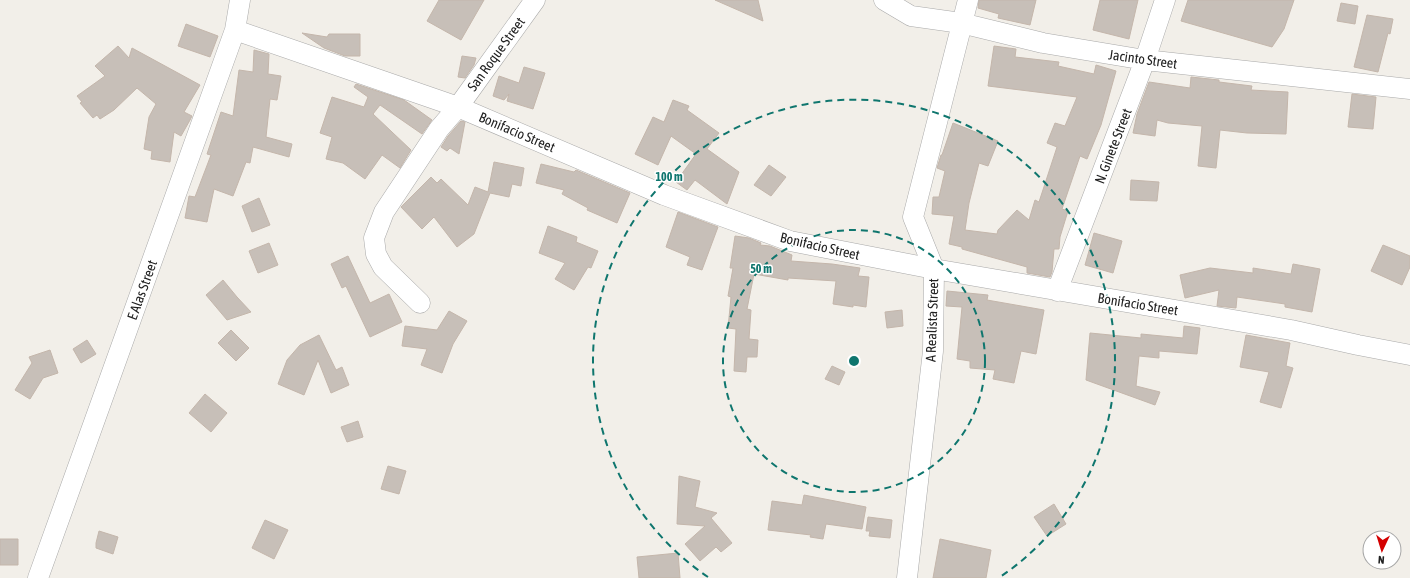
<svg xmlns="http://www.w3.org/2000/svg" width="1410" height="578" font-family="'Asap Condensed',sans-serif">
<style>
.building{fill:#c7bfb8;stroke:#c4b6ab}
.lines{fill:none;stroke-linecap:round;stroke-linejoin:round}
.street-casing{stroke:#a9a9a9;stroke-width:21}
.street{stroke:#fff;stroke-width:20}
.ring{fill:none;stroke:#0f766e;stroke-width:2;stroke-dasharray:7 5}
.labels{text-anchor:middle;stroke-width:3;stroke-linejoin:round;paint-order:stroke}
.street-label{font-size:14px;fill:#222;stroke:#fff}
.centre{fill:#0f766e;stroke:#fff;stroke-width:2}
.ring-label{font-size:12px;text-anchor:middle;font-weight:bold;fill:#0f766e;stroke:#fff;stroke-width:3;stroke-linejoin:round;paint-order:stroke}
</style>
<rect width="100%" height="100%" fill="#f2efe9"/>
<!-- building -->
<path class="building" d="M 439,0 L 484,0 L 461,40 L 427,21 Z
M 715,0 L 758,0 L 763,21 Z
M 979,0 L 1036,0 L 1030,25 L 998,18 L 999,14 L 978,8 Z
M 1100,0 L 1138,0 L 1129,39 L 1093,30 Z
M 1188,0 L 1294,0 L 1284,29 L 1272,47 L 1181,21 Z
M 1341,3 L 1358,6 L 1355,24 L 1337,21 Z
M 1367,15 L 1393,19 L 1390,34 L 1388,33 L 1378,72 L 1354,67 Z
M 186,24 L 218,36 L 210,57 L 178,46 Z
M 302,33 L 327,37 L 329,34 L 360,34 L 360,56 L 345,56 L 324,48 Z
M 118,46 L 129,58 L 132,48 L 200,85 L 184,112 L 192,116 L 190,120 L 181,136 L 174,132 L 170,162 L 151,159 L 152,151 L 144,149 L 149,117 L 156,104 L 137,88 L 114,110 L 100,119 L 97,115 L 93,118 L 80,103 L 82,102 L 77,96 L 105,76 L 95,66 Z
M 994,46 L 1016,49 L 1015,57 L 1059,62 L 1058,66 L 1094,74 L 1096,65 L 1116,71 L 1101,125 L 1087,159 L 1080,156 L 1062,209 L 1068,211 L 1060,237 L 1059,249 L 1054,249 L 1052,272 L 1050,277 L 1027,273 L 1027,267 L 962,249 L 962,247 L 949,244 L 954,216 L 932,214 L 933,197 L 939,197 L 945,171 L 937,168 L 941,155 L 942,155 L 953,123 L 998,141 L 988,166 L 979,163 L 969,203 L 965,230 L 997,234 L 998,230 L 1017,210 L 1029,220 L 1035,200 L 1039,202 L 1057,147 L 1047,143 L 1055,123 L 1065,126 L 1077,97 L 988,86 Z
M 254,50 L 269,54 L 268,74 L 281,76 L 277,100 L 270,99 L 266,137 L 292,144 L 289,157 L 253,147 L 250,163 L 246,162 L 233,196 L 214,189 L 207,222 L 185,218 L 189,196 L 195,197 L 211,155 L 207,154 L 221,112 L 233,116 L 239,70 L 253,72 Z
M 462,56 L 476,58 L 474,65 L 465,78 L 458,77 Z
M 524,67 L 545,73 L 533,109 L 507,101 L 509,94 L 504,100 L 493,96 L 499,76 L 519,83 Z
M 1191,77 L 1219,80 L 1219,82 L 1252,86 L 1251,90 L 1288,92 L 1286,134 L 1247,133 L 1220,130 L 1216,168 L 1198,166 L 1202,126 L 1168,123 L 1157,120 L 1155,136 L 1133,133 L 1137,114 L 1149,82 L 1190,88 Z
M 356,84 L 404,100 L 432,120 L 422,134 L 380,105 L 373,114 L 411,150 L 400,168 L 382,155 L 365,179 L 343,163 L 326,159 L 332,137 L 320,133 L 332,97 L 364,107 L 368,97 L 354,87 Z
M 1352,94 L 1376,97 L 1373,129 L 1348,127 Z
M 673,100 L 689,106 L 687,110 L 719,133 L 707,149 L 739,172 L 727,204 L 695,180 L 687,190 L 676,182 L 696,154 L 671,136 L 658,165 L 635,154 L 653,117 L 664,122 Z
M 461,121 L 465,122 L 459,154 L 450,148 L 447,151 L 441,147 L 448,136 Z
M 494,162 L 524,168 L 521,186 L 512,184 L 509,197 L 490,193 L 474,234 L 457,247 L 434,217 L 422,229 L 401,207 L 431,177 L 437,183 L 441,179 L 468,205 L 475,187 L 488,192 Z
M 541,164 L 574,172 L 576,170 L 630,193 L 617,223 L 587,210 L 588,208 L 562,194 L 564,190 L 536,183 Z
M 769,165 L 786,177 L 771,196 L 754,185 Z
M 1131,180 L 1159,182 L 1157,201 L 1130,200 Z
M 259,198 L 270,225 L 252,232 L 242,206 Z
M 678,212 L 718,227 L 702,270 L 687,265 L 690,257 L 666,247 Z
M 548,226 L 577,237 L 576,242 L 598,251 L 591,268 L 588,267 L 574,290 L 555,279 L 565,263 L 539,253 Z
M 1094,233 L 1122,241 L 1113,273 L 1085,265 Z
M 735,236 L 749,238 L 761,243 L 760,245 L 770,246 L 792,255 L 791,261 L 832,264 L 860,268 L 858,276 L 869,277 L 866,307 L 853,305 L 853,307 L 833,304 L 836,281 L 788,278 L 788,280 L 754,274 L 747,309 L 751,310 L 749,339 L 758,340 L 757,357 L 747,357 L 746,372 L 734,371 L 736,329 L 728,328 L 731,297 L 728,296 L 733,268 L 730,268 Z
M 269,243 L 278,265 L 258,273 L 249,251 Z
M 1383,245 L 1410,256 L 1410,267 L 1402,285 L 1371,271 Z
M 348,256 L 370,303 L 389,294 L 402,322 L 370,337 L 346,286 L 342,288 L 331,264 Z
M 1293,264 L 1320,269 L 1312,312 L 1285,307 L 1285,304 L 1237,297 L 1236,308 L 1217,306 L 1219,290 L 1185,298 L 1180,275 L 1210,268 L 1253,273 L 1253,268 L 1291,274 Z
M 223,280 L 237,297 L 251,312 L 227,320 L 206,295 Z
M 947,291 L 988,295 L 987,300 L 1044,310 L 1036,354 L 1021,351 L 1014,383 L 993,379 L 995,370 L 970,368 L 970,361 L 957,359 L 962,307 L 946,306 Z
M 902,310 L 903,326 L 887,328 L 885,312 Z
M 449,311 L 467,321 L 453,344 L 442,373 L 421,365 L 427,349 L 402,346 L 405,326 L 437,330 Z
M 1184,326 L 1200,328 L 1197,354 L 1159,351 L 1159,358 L 1139,356 L 1136,386 L 1160,392 L 1155,405 L 1086,380 L 1090,333 L 1141,338 L 1141,334 L 1183,338 Z
M 231,330 L 249,348 L 236,361 L 218,343 Z
M 319,335 L 336,370 L 342,367 L 349,385 L 331,393 L 318,360 L 304,395 L 278,384 L 287,360 L 300,345 Z
M 1246,335 L 1290,343 L 1286,366 L 1293,368 L 1281,408 L 1260,402 L 1269,372 L 1240,367 Z
M 87,340 L 96,354 L 81,363 L 73,349 Z
M 50,350 L 58,373 L 43,378 L 30,399 L 15,390 L 32,363 L 29,357 Z
M 832,366 L 845,372 L 839,385 L 825,379 Z
M 205,394 L 227,413 L 211,432 L 189,413 Z
M 358,421 L 363,437 L 347,442 L 341,427 Z
M 388,466 L 406,471 L 399,494 L 381,489 Z
M 679,476 L 700,481 L 695,507 L 717,513 L 711,518 L 732,543 L 721,552 L 716,547 L 700,561 L 685,544 L 705,526 L 677,524 Z
M 804,495 L 866,507 L 862,529 L 826,524 L 823,539 L 810,537 L 811,535 L 768,530 L 772,501 L 802,505 Z
M 1054,504 L 1066,524 L 1047,536 L 1034,517 Z
M 868,517 L 892,520 L 890,538 L 869,536 L 870,531 L 866,531 Z
M 265,520 L 288,530 L 274,559 L 252,548 Z
M 99,531 L 118,537 L 113,554 L 96,548 L 96,543 Z
M 0,539 L 18,539 L 18,565 L 0,565 Z
M 940,539 L 991,550 L 986,578 L 933,578 Z
M 678,553 L 680,578 L 639,578 L 637,557 Z"/>
<g class="lines">
<!-- street casing -->
<g class="street-casing">
<path id="street" d="M 884,0 L 911,16 L 961,23 L 1043,43 L 1145,60 L 1410,89
M 235,30 L 458,107 L 664,195 L 790,241 L 934,269 L 1291,330 L 1358,345 L 1410,355
M 1057,291 L 1145,60 L 1165,0
M 420,303 L 383,267 L 376,254 L 374,238 L 384,212 L 439,129 L 458,107 L 535,0
M 38,578 L 235,30 L 240,0
M 907,578 L 933,351 L 934,269 L 913,217 L 968,0"/>
</g>
<!-- street -->
<use href="#street" class="street"/>
</g>
<!-- distance rings -->
<g class="ring">
<circle cx="854" cy="361" r="131"/>
<path d="M708 577A261 261 0 1 1 1000 577"/>
</g>
<g class="labels">
<!-- street labels -->
<g class="street-label">
<text transform="translate(496 54) rotate(-54)" y="5">San Roque Street</text>
<text transform="translate(1143 59) rotate(8)" y="5">Jacinto Street</text>
<text transform="translate(517 132) rotate(23)" y="5">Bonifacio Street</text>
<text transform="translate(1113 146) rotate(-69)" y="5">N. Ginete Street</text>
<text transform="translate(820 246) rotate(13)" y="5">Bonifacio Street</text>
<text transform="translate(142 290) rotate(-70)" y="5">E Alas Street</text>
<text transform="translate(1138 304) rotate(9)" y="5">Bonifacio Street</text>
<text transform="translate(932 320) rotate(-88)" y="5">A Realista Street</text>
</g>
</g>
<circle cx="854" cy="361" r="6" class="centre"/>
<g class="ring-label">
<text x="669" y="181">100 m</text>
<text x="761" y="273">50 m</text>
</g>
<!-- north arrow -->
<g transform="translate(1382 550) rotate(184)"><circle r="19" fill="#ffffff" stroke="#a7a7a7"/>
<path d="M0-3L7 15L0 10L-7 15Z" fill="#d40000"/>
<text y="-6" font-size="11" font-weight="bold" text-anchor="middle" fill="#222222">N</text>
</g>
</svg>
